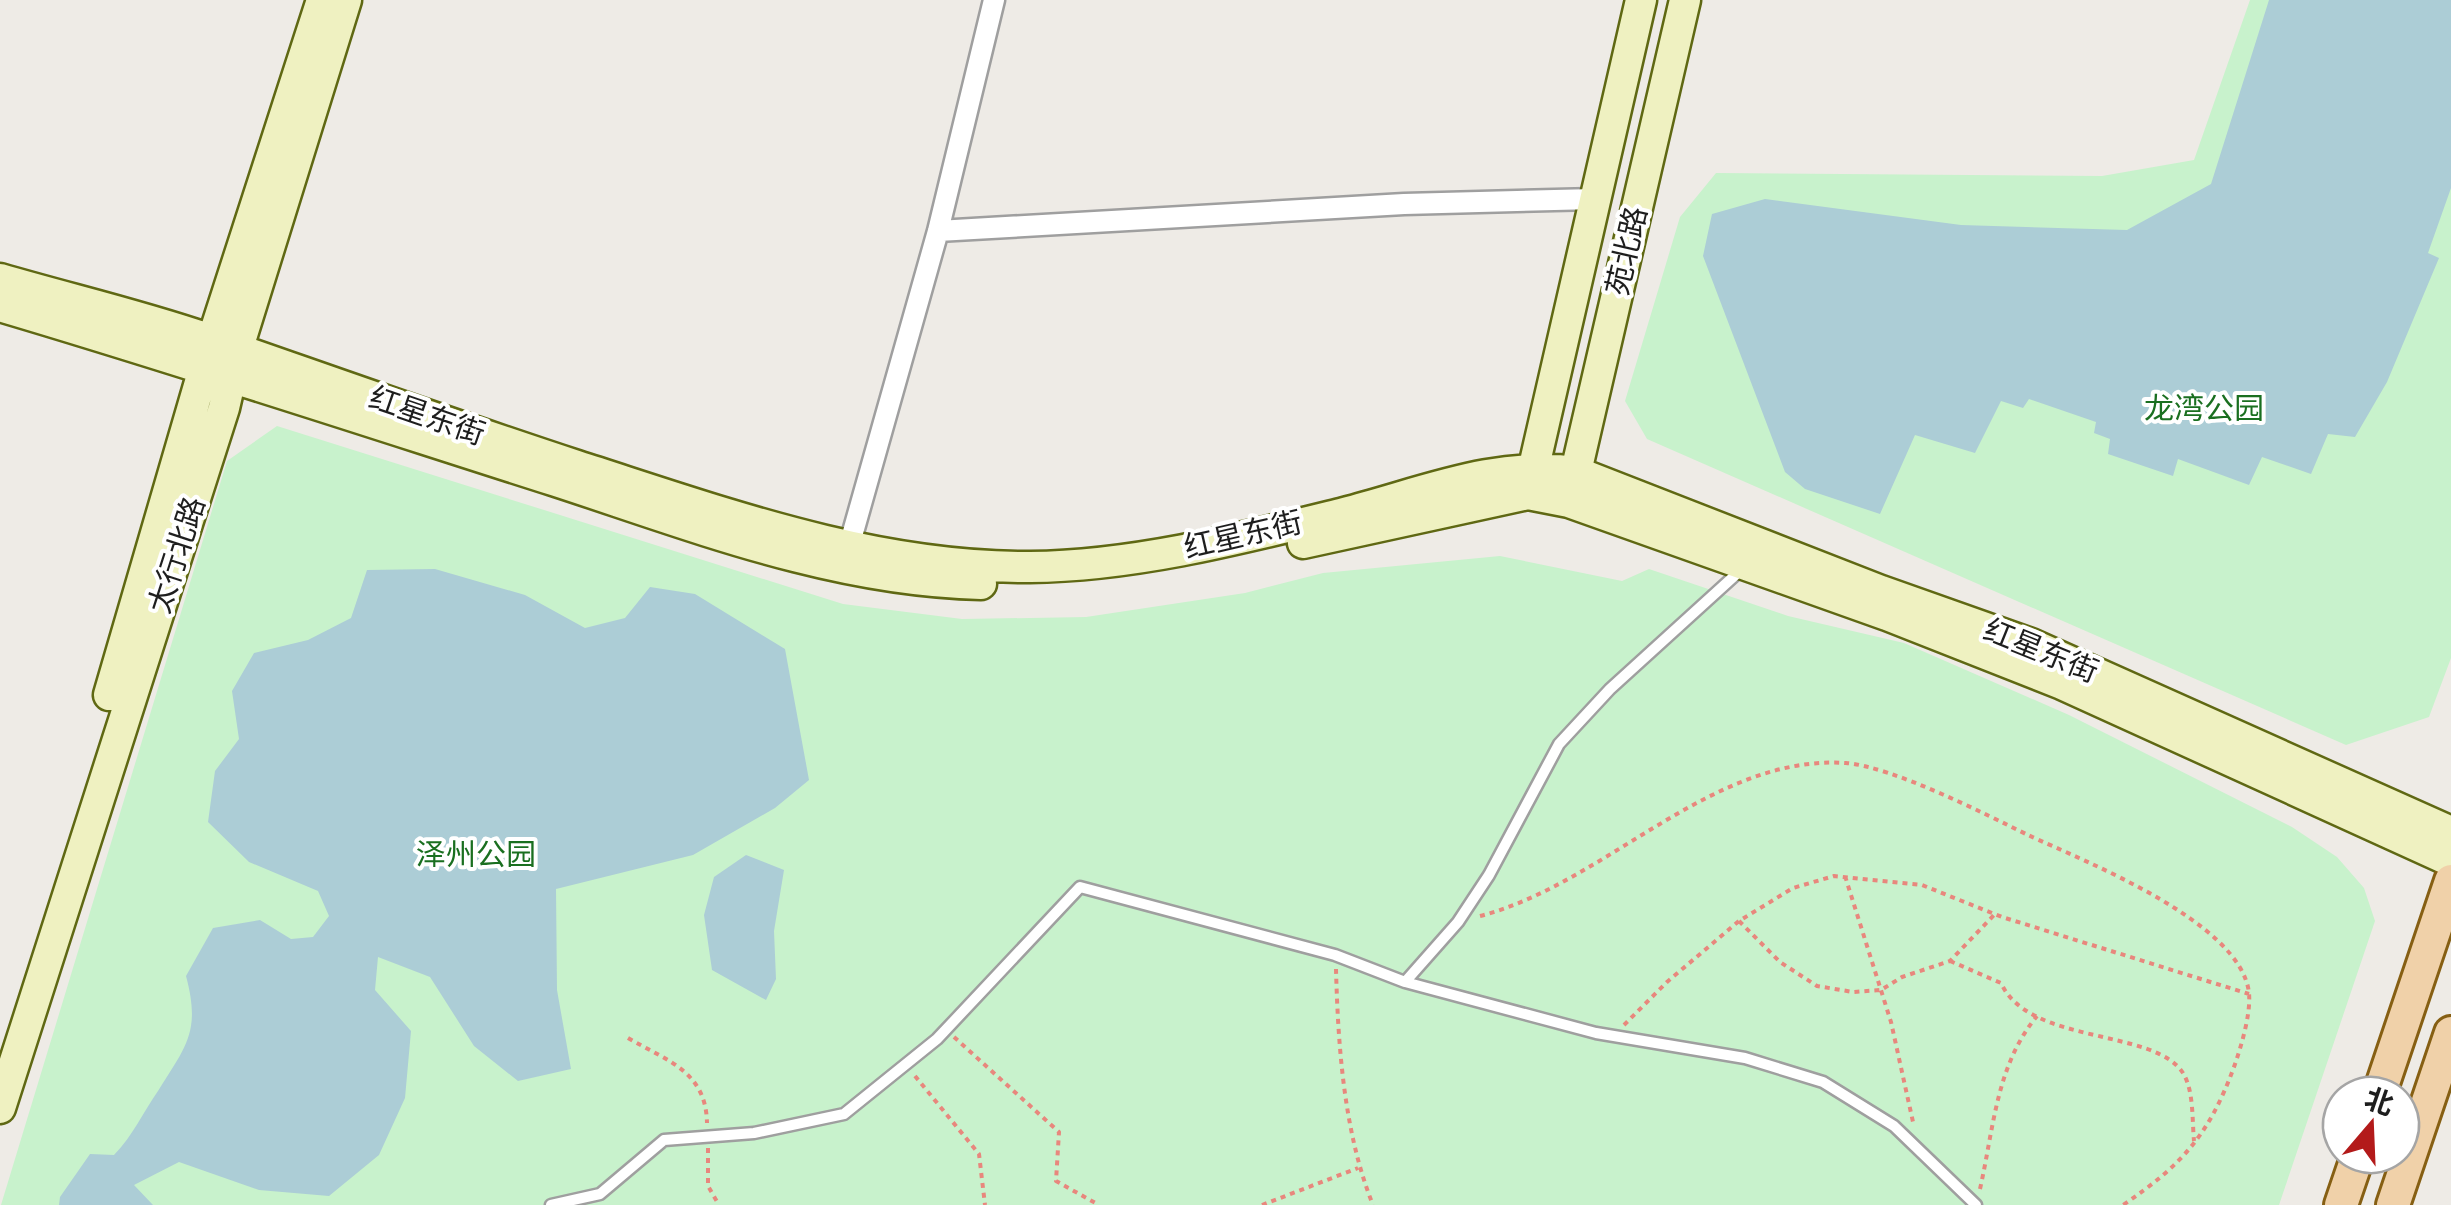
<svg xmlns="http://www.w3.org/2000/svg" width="2451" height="1205" font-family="'Roboto Condensed','Noto Sans SC',sans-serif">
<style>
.park{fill:#c8f2cc}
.water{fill:#accdd6}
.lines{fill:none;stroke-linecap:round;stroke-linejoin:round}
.service-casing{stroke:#9f9f9f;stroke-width:15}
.minor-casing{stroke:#9f9f9f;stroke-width:25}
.secondary-casing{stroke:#5f6813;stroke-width:35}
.primary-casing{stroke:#865f13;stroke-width:38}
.path{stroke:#e8877d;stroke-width:4;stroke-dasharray:5 5;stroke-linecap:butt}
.service{stroke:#fff;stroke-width:10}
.minor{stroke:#fff;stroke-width:20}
.secondary{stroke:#eff1c1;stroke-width:30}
.primary{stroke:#f0d1a9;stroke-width:32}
.labels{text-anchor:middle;stroke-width:8;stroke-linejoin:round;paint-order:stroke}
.street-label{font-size:30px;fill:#1e1e1e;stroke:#fff}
.park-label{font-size:30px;fill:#1a6f20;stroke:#fff}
</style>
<rect width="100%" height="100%" fill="#eeebe6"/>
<!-- park -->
<path class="park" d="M 2250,0 L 2451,0 L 2451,658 L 2429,717 L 2346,745 L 1647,439 L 1625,401 L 1680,217 L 1716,173 L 2102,176 L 2194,160 Z
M 277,426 L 843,604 L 962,619 L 1086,617 L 1245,593 L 1323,573 L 1500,556 L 1622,581 L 1649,569 L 1788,616 L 1904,643 L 2069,715 L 2292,827 L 2337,857 L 2364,888 L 2375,921 L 2279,1205 L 1,1205 L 227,461 Z"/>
<!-- water -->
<path class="water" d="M 2269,0 L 2451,0 L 2451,188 L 2428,253 L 2439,258 L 2387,382 L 2355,437 L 2328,434 L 2311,474 L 2262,457 L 2249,485 L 2178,459 L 2173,476 L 2108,454 L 2110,439 L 2094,433 L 2096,422 L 2029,399 L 2023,408 L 2001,401 L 1975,453 L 1915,435 L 1880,514 L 1805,489 L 1785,472 L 1703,256 L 1712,214 L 1765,199 L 1961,225 L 2127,230 L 2211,184 Z
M 435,569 L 525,595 L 585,628 L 625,618 L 650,587 L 695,594 L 785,649 L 809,780 L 775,808 L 693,855 L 556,889 L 557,990 L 571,1069 L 518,1081 L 474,1046 L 430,977 L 378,957 L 375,990 L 411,1031 L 405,1098 L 379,1155 L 329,1196 L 259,1190 L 179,1162 L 134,1185 L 153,1205 L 59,1205 L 60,1197 L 90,1154 L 114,1155 C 134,1134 142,1114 158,1091 C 186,1046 201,1032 186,976 L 213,928 L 260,920 L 291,939 L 313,937 L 329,916 L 318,891 L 249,862 L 208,822 L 215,771 L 239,739 L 232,691 L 254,653 L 308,640 L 351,618 L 367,570 Z
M 746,855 L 784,870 L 774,931 L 776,979 L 766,1000 L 712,970 L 704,915 L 714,877 Z"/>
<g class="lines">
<!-- service casing -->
<g class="service-casing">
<path id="service" d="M 1405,982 L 1596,1033 L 1745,1058 L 1823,1082 L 1894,1126 L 1976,1205
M 551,1205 L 600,1194 L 664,1140 L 754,1133 L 844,1114 L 937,1039 L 1080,887 L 1335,955 L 1405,982 L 1458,922 L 1489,875 L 1559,744 L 1610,689 L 1742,569"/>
</g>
<!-- minor casing -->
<g class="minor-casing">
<path id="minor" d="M 938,231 L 1404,204 L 1595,199
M 846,557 L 938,231 L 994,0"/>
</g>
<!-- secondary casing -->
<g class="secondary-casing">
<path id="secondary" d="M 0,279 C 68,299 138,315 205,338 C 329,381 452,425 577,466 C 724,513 873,568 1030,567 C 1135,566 1243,538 1344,513 C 1422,493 1495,461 1576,472 L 1881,591 L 2031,644 L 2451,832
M 0,306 C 186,361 371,422 556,481 C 694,526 834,581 981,584
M 1530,484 L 1641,0
M 1572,489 L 1685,0
M 1303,543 L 1528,494 L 1569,502 L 1887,615 L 2062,684 L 2451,861
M 109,695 L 212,341 L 322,0
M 0,1108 L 224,408 L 237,351 L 346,0"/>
</g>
<!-- primary casing -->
<g class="primary-casing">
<path id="primary" d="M 2379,1095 L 2451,881
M 2341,1205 L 2358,1155
M 2393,1205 L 2451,1033"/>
</g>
<!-- path -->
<path class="path" d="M 1845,876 L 1891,1022 L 1913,1122
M 1480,916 C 1605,884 1712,754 1846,763 C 1893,767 1983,813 2028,835 C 2086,862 2241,922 2249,993 C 2251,1014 2241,1047 2234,1067 C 2209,1135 2182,1165 2123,1205
M 1739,921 L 1780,962 L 1817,986 L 1853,992 L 1881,990 L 1902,977 L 1950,961 L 1994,915
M 1950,961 L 2001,983 C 2029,1045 2154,1028 2183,1073 C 2194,1091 2192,1120 2194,1141
M 1336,969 C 1338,1046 1344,1133 1373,1205
M 1624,1025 L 1667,982 L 1739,921 L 1793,888 L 1834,876 L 1922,885 L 2002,917 L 2249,994
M 954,1037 L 1059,1132 L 1056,1181 L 1099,1205
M 628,1038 C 667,1061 706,1071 707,1123
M 915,1076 L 979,1154 L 985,1205
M 708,1148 L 708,1186 L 719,1205
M 1980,1189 C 1994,1127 1996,1066 2037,1016
M 1262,1205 L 1358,1168"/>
<!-- service -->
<use href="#service" class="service"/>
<!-- minor -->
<use href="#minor" class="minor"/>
<!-- secondary -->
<use href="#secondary" class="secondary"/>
<!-- primary -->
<use href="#primary" class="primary"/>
</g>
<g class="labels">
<!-- street labels -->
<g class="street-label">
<text transform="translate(1627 251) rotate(-77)" y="10">苑北路</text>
<text transform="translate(427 416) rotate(19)" y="10">红星东街</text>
<text transform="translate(1243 535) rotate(-13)" y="10">红星东街</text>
<text transform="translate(177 555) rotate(-72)" y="10">太行北路</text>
<text transform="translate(2041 651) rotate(22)" y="10">红星东街</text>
</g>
<!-- park labels -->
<g class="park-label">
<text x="2204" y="419">龙湾公园</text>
<text x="476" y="865">泽州公园</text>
</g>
</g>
<!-- north arrow -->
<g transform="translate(2371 1125) rotate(19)"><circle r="48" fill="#ffffff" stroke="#a5a5a5" stroke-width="2.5"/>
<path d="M0-8L18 38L0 25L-18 38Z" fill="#b31a1a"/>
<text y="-15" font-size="28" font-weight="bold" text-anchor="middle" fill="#1e1e1e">北</text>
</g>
</svg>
